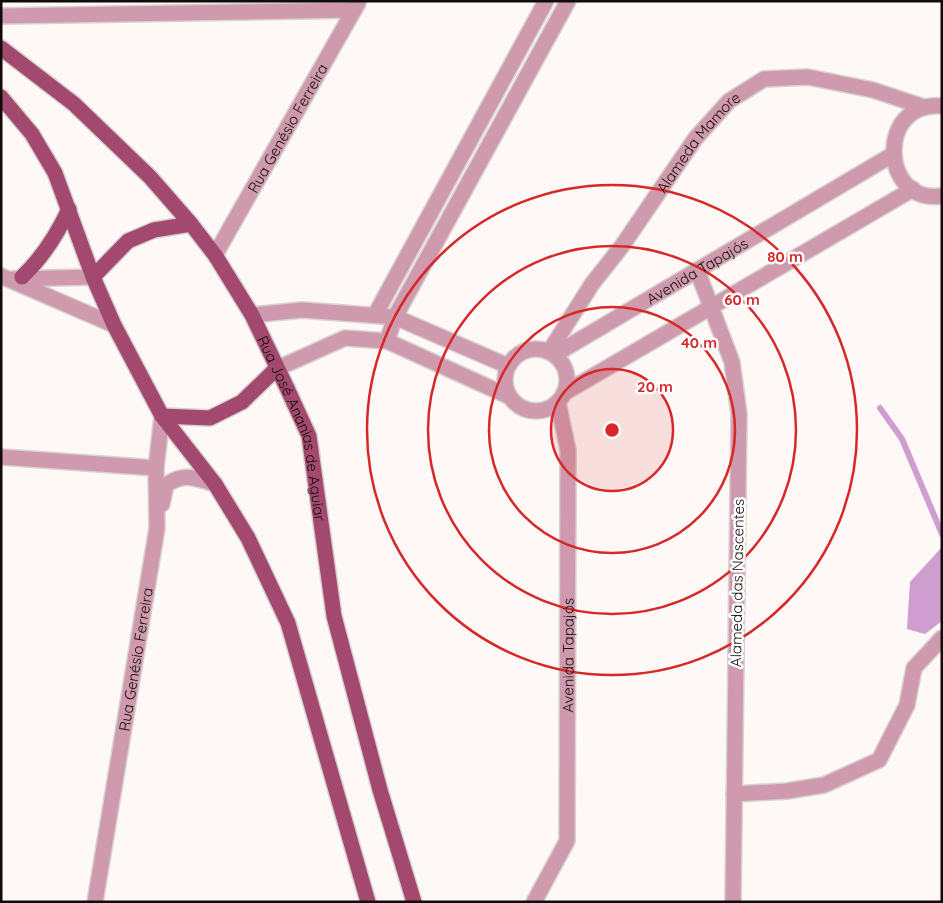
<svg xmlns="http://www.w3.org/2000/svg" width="943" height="903" font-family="Quicksand,sans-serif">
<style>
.water{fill:#cf9dd0}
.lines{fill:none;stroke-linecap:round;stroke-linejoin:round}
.stream{stroke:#cf9dd0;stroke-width:6}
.minor-casing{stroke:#d8d2d1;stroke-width:18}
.major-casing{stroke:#d8d2d1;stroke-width:18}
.minor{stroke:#cf9aad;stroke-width:15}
.major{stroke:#a3486e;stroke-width:15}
.ring{fill:none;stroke:#d62828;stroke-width:2.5}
.labels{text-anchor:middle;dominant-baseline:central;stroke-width:5;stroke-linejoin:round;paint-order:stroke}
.street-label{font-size:15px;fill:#110c0b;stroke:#fff}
.centre{fill:#d62828;stroke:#fff;stroke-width:2.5}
.ring-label{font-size:15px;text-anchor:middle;font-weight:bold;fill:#d62828;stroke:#fff;stroke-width:5;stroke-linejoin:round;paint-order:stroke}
</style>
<rect width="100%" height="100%" fill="#fef8f7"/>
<!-- water -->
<path class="water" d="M942,547V621L925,634L907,629L910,582Z"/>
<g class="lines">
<!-- stream -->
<path class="stream" d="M880,408L902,439L942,534"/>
<!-- minor casing -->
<g class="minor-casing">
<g id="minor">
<path d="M1,16L354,10"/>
<path d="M942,106C876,100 880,205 942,196"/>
<path id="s1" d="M215,255L358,3"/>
<path d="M697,270L732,362L739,414L733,902"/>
<path d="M1,276L114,325"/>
<path d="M12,279L93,277"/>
<path d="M252,315L302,310L395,317L508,366"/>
<path d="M375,315L546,1"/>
<path d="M387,341L395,317L568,1"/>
<circle cx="536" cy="380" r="31"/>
<path id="s2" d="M549,352L592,284L622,246L695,139L729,101L764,79L808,77L873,90L924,107"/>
<path id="s3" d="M554,355L892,155"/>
<path d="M276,369L345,338L387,341L508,396"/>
<path d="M564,393L913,189"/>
<path d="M1,457L156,468"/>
<path d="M162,504L166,485C185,472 194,478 215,484"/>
<path d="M734,794L787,791L824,785L879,760L907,705L914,668L942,638"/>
<path id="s4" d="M95,902L157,528L156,468L162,416"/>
<path id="s5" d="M534,902L567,841L568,450L558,402"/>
</g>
</g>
<!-- major casing -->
<g class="major-casing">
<g id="major">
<path id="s6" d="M1,48L74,104L150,177L191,224L215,255L252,315L287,388L309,436L334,616L380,790L414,902"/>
<path d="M1,97L32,134L55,173L93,277L114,325L162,416L215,484L248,538L288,623L368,902"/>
<path d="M22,277C43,257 57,235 69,209"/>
<path d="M93,277L128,241L154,230L191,224"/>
<path d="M162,416L210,418L242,402L276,369"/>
</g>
</g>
<!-- minor -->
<use href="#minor" class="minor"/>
<!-- major -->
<use href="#major" class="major"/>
</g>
<!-- distance rings -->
<circle cx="612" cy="430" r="61" fill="#d62828" fill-opacity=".12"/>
<g class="ring">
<circle cx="612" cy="430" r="61"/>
<circle cx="612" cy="430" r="123"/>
<circle cx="612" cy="430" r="184"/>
<circle cx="612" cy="430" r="245"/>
</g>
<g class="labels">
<!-- street labels -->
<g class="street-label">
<text stroke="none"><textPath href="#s1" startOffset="146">Rua Genésio Ferreira</textPath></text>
<text stroke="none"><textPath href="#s2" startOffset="258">Alameda Mamore</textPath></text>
<text stroke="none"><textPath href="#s3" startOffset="166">Avenida Tapajós</textPath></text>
<text stroke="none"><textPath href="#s6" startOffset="491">Rua José Ananias de Aguiar</textPath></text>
<text transform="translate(737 583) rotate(-89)">Alameda das Nascentes</text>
<text stroke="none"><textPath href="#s5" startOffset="255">Avenida Tapajós</textPath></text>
<text stroke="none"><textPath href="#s4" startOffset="246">Rua Genésio Ferreira</textPath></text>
</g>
</g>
<circle cx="612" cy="430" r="8" class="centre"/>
<g class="ring-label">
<text x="785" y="262">80 m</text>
<text x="742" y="305">60 m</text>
<text x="699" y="348">40 m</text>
<text x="655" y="392">20 m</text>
</g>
<!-- border -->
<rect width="943" height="903" fill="none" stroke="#110c0b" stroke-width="5"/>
</svg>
